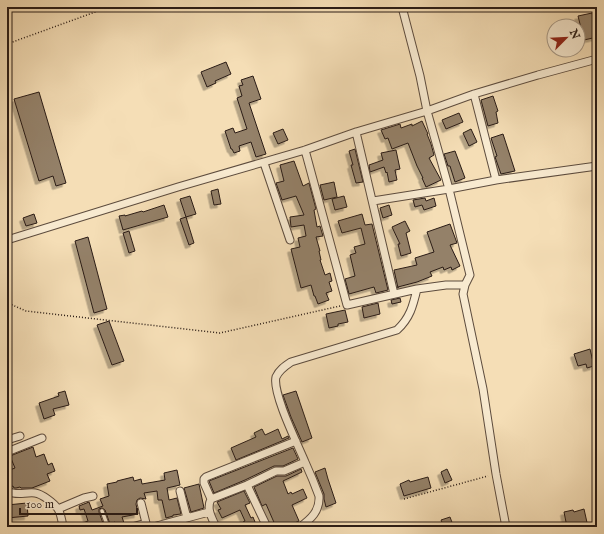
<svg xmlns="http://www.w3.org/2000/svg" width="604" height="534" font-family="'IM FELL English',serif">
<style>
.building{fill:#948169;stroke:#2a1c16;filter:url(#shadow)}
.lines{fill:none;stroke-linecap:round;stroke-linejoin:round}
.service-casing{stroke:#5d4c3e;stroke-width:5.5}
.minor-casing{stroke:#5d4c3e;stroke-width:9}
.path{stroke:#2a1c16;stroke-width:1.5;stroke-dasharray:1 2;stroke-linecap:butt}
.service{stroke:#f8ead0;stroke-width:3.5}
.minor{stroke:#f8ead0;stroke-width:7}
</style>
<defs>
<filter id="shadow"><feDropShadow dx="-3.5" dy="3.5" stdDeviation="0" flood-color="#0004"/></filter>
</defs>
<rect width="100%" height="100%" fill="#f5deb6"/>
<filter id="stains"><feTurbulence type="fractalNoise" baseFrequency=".005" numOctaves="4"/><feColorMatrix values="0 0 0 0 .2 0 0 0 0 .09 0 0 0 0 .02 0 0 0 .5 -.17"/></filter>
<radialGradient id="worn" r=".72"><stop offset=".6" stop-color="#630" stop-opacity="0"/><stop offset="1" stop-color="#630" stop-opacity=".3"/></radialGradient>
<!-- building -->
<path class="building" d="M592,13L597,33V37L584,40L578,16Z
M226,62L231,74L215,81L216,83L207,87L201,72Z
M253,76L261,99L249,103L266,154L256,157L251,142L239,146L240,151L234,153L232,149H231L225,131L233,128L235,133L247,129L237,98L242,96L239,86L243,85L241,80Z
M39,92L66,183L56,186L53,176L39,181L14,99Z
M493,96L498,111L496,112L498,123L488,126L481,100Z
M459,113L463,122L446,129L442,120Z
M422,121L428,134H427L431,144L434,155L429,158L441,180L426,187L422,178H423L417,166L408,143L392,149L388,138L385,139L381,130L400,124L401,128L412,124V126Z
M283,129L288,140L278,144L273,133Z
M471,129L477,142L469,146L463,133Z
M503,134L515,171L501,174L495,157L497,156L491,138Z
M355,149L363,182L356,183L351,165H353L349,151Z
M396,150L400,169L395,170L397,180L389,182L387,172L386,173L384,167L370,172L369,165L383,160L381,153Z
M455,151L465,178L455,182L450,166H448L444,154Z
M294,161L303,186L309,183L316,209L314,210L317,227L320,226L323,236L316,237L320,251H319L321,260H320L325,275L330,273L332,281L329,282L332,291L326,293L329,300L318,304L315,296H314L311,285L301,288L291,249L300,247L298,238L306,236L304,225L291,227L290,217L304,215L296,196L282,200L276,183L284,181L280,165Z
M334,182L337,197L324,200L320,185Z
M218,189L221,204L214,205L211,191Z
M190,196L196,214L186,217L180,199Z
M344,196L347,207L335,210L332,199Z
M425,198L426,201L434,198L436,206L424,210L422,205L415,207L413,200Z
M164,205L168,217L123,230L119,216L125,215V216L142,211L143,212Z
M389,205L392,215L383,218L380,208Z
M34,214L37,223L26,226L23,218Z
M362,214L365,225L372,224L388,290L376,293L374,287L349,294L345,279L355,276L350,255L356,253L354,247L365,244L361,228L342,233L338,221Z
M186,217L194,243L189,245L180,219Z
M405,221L410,231L406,233L411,253L401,256L398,244H400L392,227Z
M450,224L457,243L450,245L460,266L452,270L451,267L444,270L443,267L430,272L432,276L417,282L398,287V288L394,270L417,265L415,258L434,252L427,232Z
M129,231L135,251L129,253L123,233Z
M88,237L107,309L94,313L75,241Z
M400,298L401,302L392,304L391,300Z
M378,303L380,314L364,318L362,307Z
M345,310L348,322L338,324V326L329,328L326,314Z
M109,321L124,361L112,365L97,325Z
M590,349L594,366L587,368L586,364L578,366L574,354Z
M65,391L69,405L53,409L55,415L44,419L39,403L59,396L58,393Z
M296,391L312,438L302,442L291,417L283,395Z
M262,429L265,435L278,429L282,439L288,436L289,438L236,460L231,448L256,437L254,433Z
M33,447L36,457L44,454L48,465L52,463L55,471L47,474L50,481L32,488H21L20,487L16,488H14L13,486L10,487L7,486V471L15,468L10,456Z
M293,448L298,459L283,466H274L245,480L214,493L209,481Z
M325,468L328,479L336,503L326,507L324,499V494L315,472Z
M301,469L302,472L283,481L288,494L291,492L292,494L303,489L307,498L292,505L299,521L288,526V527H276L266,504L262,506L254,487L277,476H286Z
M447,469L452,480L445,483L441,472Z
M177,470L180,485L167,488L169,500L177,498L181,514L173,515V516L166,518L162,500H158L157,491L144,493L146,499L140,498L137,500L136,504L138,514L122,517L125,526L117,527L115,522L110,524L105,510L102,508L99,509V512L104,526L73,527L88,521L84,509L80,510L79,506L89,502L92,510L103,506L100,499L109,496L107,484L117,482V481L133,477L134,481L141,479L142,484L165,480L164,473Z
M428,477L431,488L404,496L400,484L409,480L410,482Z
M199,484L204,508L191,512L184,488Z
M244,491L250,503L245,505L251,518L253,517L257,527H245L243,522L245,521L240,510L222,518L218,510L221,509L217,502Z
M27,503L28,516L7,518V505Z
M584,509L588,527H567L564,512L573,510L574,512Z
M450,517L453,525L449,527H444L441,520Z"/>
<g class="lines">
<!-- service casing -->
<g class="service-casing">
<path id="service" d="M102,511L108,527"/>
</g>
<!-- minor casing -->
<g class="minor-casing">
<path id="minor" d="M402,7L420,76L427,111L449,189L496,180L597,166
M474,94L496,180
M356,132L394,294
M305,150L347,305L417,289L446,285H465
M264,163L290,240
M373,201L449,189L468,267L470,275L465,285L463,294L483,389L496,474L506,527
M7,240L178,187L305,150L356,132L427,111L474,94L538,75L597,59
M7,440L20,436
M7,452L42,438
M247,485L267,527
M7,491C16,496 25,492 35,493C42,494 54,503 58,509C61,514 62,521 63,527
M180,491L187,518
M211,499L204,483V479L206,477L296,441
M141,503L147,527
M58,509L84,498L93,496
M132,527L146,523
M153,527L209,512
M216,527C212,518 206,509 211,499L247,485L276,471H284L305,462
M300,527C311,519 320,511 319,496C315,485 310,473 305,462C298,445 272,393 276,377C279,370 285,366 291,362L397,330C410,318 413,306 417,289"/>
</g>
<!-- path -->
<path class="path" d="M7,44L109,7
M7,301L10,304L26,311L220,333L340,306
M404,499L488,476"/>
<!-- service -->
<use href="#service" class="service"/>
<!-- minor -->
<use href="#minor" class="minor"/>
</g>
<!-- margin -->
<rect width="604" height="534" fill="none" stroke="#f5deb6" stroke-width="24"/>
<rect x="8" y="8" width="588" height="518" fill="none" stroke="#2a1c16" stroke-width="2"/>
<rect x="12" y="12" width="580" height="510" fill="none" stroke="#2a1c16"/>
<!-- north arrow -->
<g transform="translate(566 38) rotate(66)"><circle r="19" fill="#f8ead0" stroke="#a69886"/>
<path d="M0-3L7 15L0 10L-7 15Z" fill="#8f2418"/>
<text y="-6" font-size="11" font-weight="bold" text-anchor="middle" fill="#2a1c16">N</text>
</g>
<!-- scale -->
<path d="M20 508v6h117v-6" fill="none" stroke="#2a1c16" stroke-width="2"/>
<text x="26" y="508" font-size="12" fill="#2a1c16" stroke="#f8ead0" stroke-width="3" paint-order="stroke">100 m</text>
<rect width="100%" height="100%" filter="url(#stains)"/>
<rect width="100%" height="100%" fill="url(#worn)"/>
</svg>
